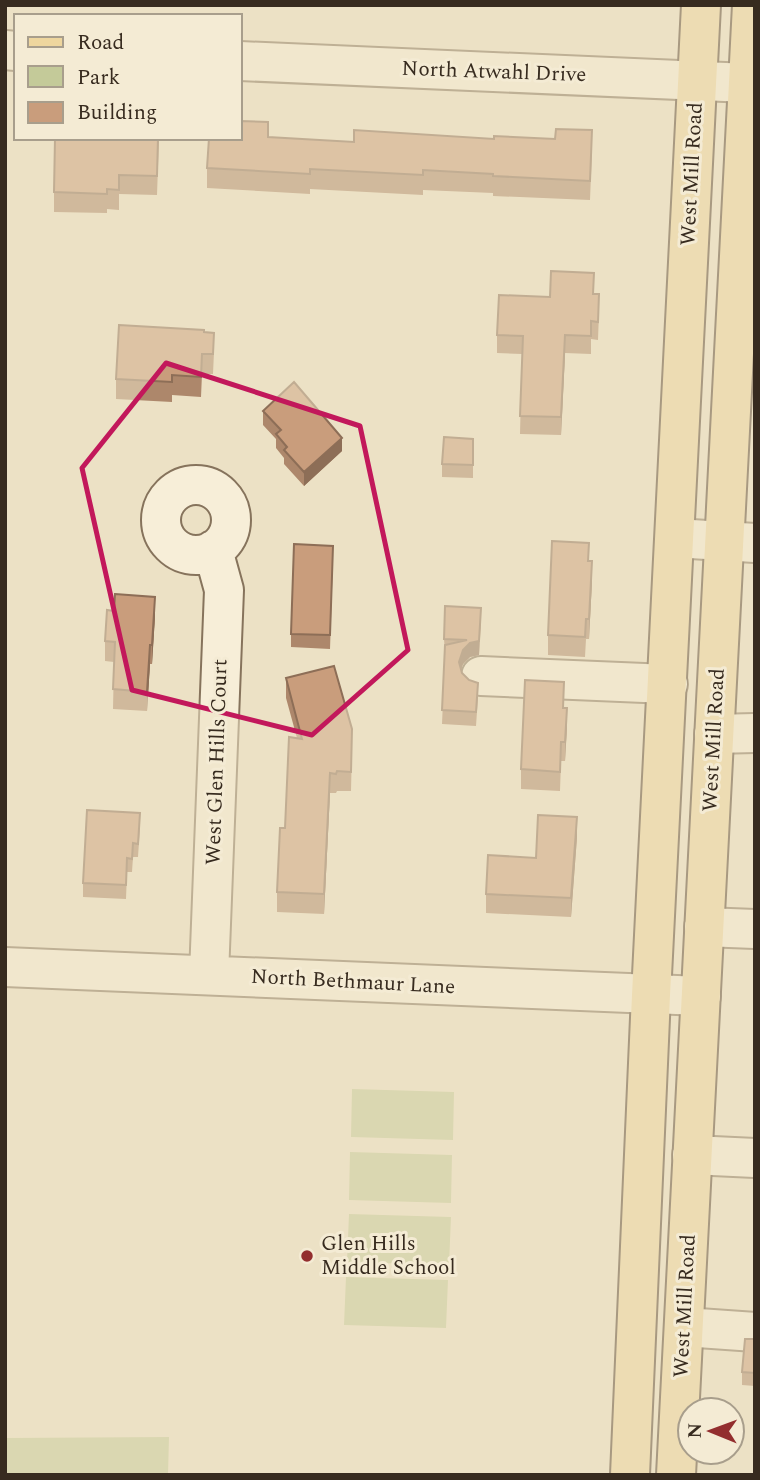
<svg xmlns="http://www.w3.org/2000/svg" width="760" height="1480" font-family="Spectral,serif">
<style>
.green{fill:#c4ca99}
.lines{fill:none;stroke-linecap:round;stroke-linejoin:round}
.minor-casing{stroke:#86735c;stroke-width:42}
.major-casing{stroke:#544130;stroke-width:42}
.minor{stroke:#f7eed8;stroke-width:38}
.major{stroke:#eed69e;stroke-width:38}
.wall{fill:#ad876b}
.shaded-wall{fill:#8d6e57}
.building{fill:#c99d7c;stroke:#8d6e57;stroke-width:2}
.marked{fill:none;stroke:#c2185b;stroke-width:5;stroke-linejoin:round}
.poi-dot{fill:#932e2e;stroke:#f4ebd4;stroke-width:2.5}
.labels{text-anchor:middle;dominant-baseline:central;stroke-width:6;stroke-linejoin:round;paint-order:stroke}
.street-label{font-size:21px;fill:#372b1f;stroke:#f4ebd4}
.poi-label{font-size:21px;fill:#372b1f;stroke:#f4ebd4;text-anchor:start}
</style>
<rect width="100%" height="100%" fill="#ece1c5"/>
<!-- green -->
<path class="green" d="M352,1089L454,1092L453,1140L351,1137Z
M350,1152L452,1155L451,1203L349,1200Z
M349,1214L451,1217L449,1265L347,1262Z
M346,1277L448,1280L446,1328L344,1325Z
M169,1437L168,1475H5V1438Z"/>
<g class="lines">
<!-- minor casing -->
<g class="minor-casing">
<path id="minor" d="M5,50L16,51
M240,61L748,83
M161 520a35 35 0 1 1 70 0a35 35 0 1 1-70 0Z
M675,538L755,543
M481,676L668,684
M714,734L755,733
M704,927L755,929
M5,967L701,996
M209,975L224,590L213,550
M692,1155L755,1158
M684,1327L755,1332"/>
</g>
<!-- major casing -->
<g class="major-casing">
<path id="major" d="M630,1475L651,995L701,5
M676,1475L752,5"/>
</g>
<!-- minor -->
<use href="#minor" class="minor"/>
<!-- major -->
<use href="#major" class="major"/>
</g>
<!-- wall -->
<path class="wall" d="M268,137L354,142L592,150L590,200L493,196V193L423,190V195L310,189V194L207,188V168Z
M159,138L157,195L119,194V210L107,209V213L54,212V192Z
M593,294L599,312L598,340L591,339V354L565,353L561,435L520,434L522,354L497,353V335L550,297Z
M204,332L214,352L213,374H202L201,397L172,395V402L116,399V379Z
M263,411L342,451L304,486L284,464V458L276,448V439L263,425Z
M473,439V478L442,477V464Z
M333,559L330,649L291,647V634Z
M589,561L592,581L589,639H586L585,657L548,655V635Z
M155,616L152,664H150L147,711L113,709L114,662L105,661V641Z
M481,621L479,655L470,657L463,664L461,670L462,673L478,697L476,726L442,724L445,653L444,639Z
M286,678L352,749L351,791H337L336,793H330L324,914L277,912V892L297,738L286,698Z
M567,727L565,761H561L560,791L521,789V769Z
M140,827L138,857H133L132,872H127L126,899L83,897V883Z
M577,837L571,917L486,913V894L536,858Z
M755,1339V1386L742,1385V1372Z"/>
<!-- shaded-wall -->
<path class="shaded-wall" d="M565,335V353L561,435V417Z
M342,438V451L304,486V472Z
M592,561V581L589,639V619Z
M155,597V616L152,664V645Z
M481,608L479,655L470,657L463,664L459,676V662L463,650Z
M150,645V664L147,711V692Z
M567,708V727L565,761V742Z
M330,773V793L324,914V894Z
M577,817V837L571,917V898Z"/>
<!-- building -->
<path class="building" d="M240,121L268,122V137L354,142V130L494,139V136L555,139L556,129L592,130L590,181L493,176V174L423,170V175L310,169V174L207,168L209,138H240Z
M55,138H158L157,176L119,175V190L107,189V194L54,192Z
M551,271L594,273L593,294H599L598,322L591,321V336L565,335L561,417L520,416L523,336L497,335L499,295L550,297Z
M119,325L204,330V332L214,333L213,354H202L201,377L172,375V382L116,379Z
M294,382L342,438L304,472L284,450L287,447L276,434L281,430L263,411Z
M444,437L473,439V465L442,464Z
M552,541L589,543L588,561H592L589,619H586L585,637L548,635Z
M294,544L333,546L330,635L291,634Z
M115,594L155,597L152,645H150L147,692L113,689L115,642L105,641L107,610L114,611Z
M445,606L481,608L479,641L470,643L463,650L459,662L462,673L469,680L478,683L476,712L442,710L445,645L467,640L444,639Z
M334,666L352,729L351,772L337,771L336,774L330,773L324,894L277,892L280,828H285L289,737L302,739L286,678Z
M525,680L564,682L563,708H567L565,742H561L560,772L521,769Z
M87,810L140,813L138,844L133,843L132,859L127,858L126,885L83,883Z
M538,815L577,817L571,898L486,894L488,855L536,858Z
M745,1339H755V1373L742,1372Z"/>
<!-- marked area -->
<path d="M0 0H760V1480H0ZM166,363L360,426L408,650L312,735L132,690L82,468Z" fill="#ece1c5" fill-opacity=".55" fill-rule="evenodd"/>
<path class="marked" d="M166,363L360,426L408,650L312,735L132,690L82,468Z"/>
<!-- markers -->
<circle class="poi-dot" cx="307" cy="1256" r="7"/>
<g class="labels">
<!-- street labels -->
<g class="street-label">
<text transform="translate(494 72) rotate(2)">North Atwahl Drive</text>
<text transform="translate(692 174) rotate(-87)">West Mill Road</text>
<text transform="translate(714 740) rotate(-87)">West Mill Road</text>
<text transform="translate(217 762) rotate(-88)">West Glen Hills Court</text>
<text transform="translate(353 982) rotate(3)">North Bethmaur Lane</text>
<text transform="translate(685 1306) rotate(-87)">West Mill Road</text>
</g>
<!-- poi labels -->
<g class="poi-label">
<text x="321" y="1244">Glen Hills<tspan x="321" dy="24">Middle School</tspan></text>
</g>
</g>
<!-- border -->
<rect width="760" height="1480" fill="none" stroke="#372b1f" stroke-width="14"/>
<!-- legend -->
<rect x="14" y="14" width="228" height="126" fill="#f4ebd4" stroke="#a89e8c" stroke-width="2"/>
<rect x="28" y="37" width="35" height="10" fill="#eed69e" stroke="#a89e8c" stroke-width="2"/>
<text x="77" y="49" font-size="21" fill="#372b1f">Road</text>
<rect x="28" y="66" width="35" height="21" fill="#c4ca99" stroke="#a89e8c" stroke-width="2"/>
<text x="77" y="84" font-size="21" fill="#372b1f">Park</text>
<rect x="28" y="102" width="35" height="21" fill="#c99d7c" stroke="#a89e8c" stroke-width="2"/>
<text x="77" y="119" font-size="21" fill="#372b1f">Building</text>
<!-- north arrow -->
<g transform="translate(711 1431) rotate(271)"><circle r="33" fill="#f4ebd4" stroke="#a89e8c" stroke-width="2"/>
<path d="M0-5L12 26L0 18L-12 26Z" fill="#932e2e"/>
<text y="-10" font-size="19" font-weight="bold" text-anchor="middle" fill="#372b1f">N</text>
</g>
</svg>
